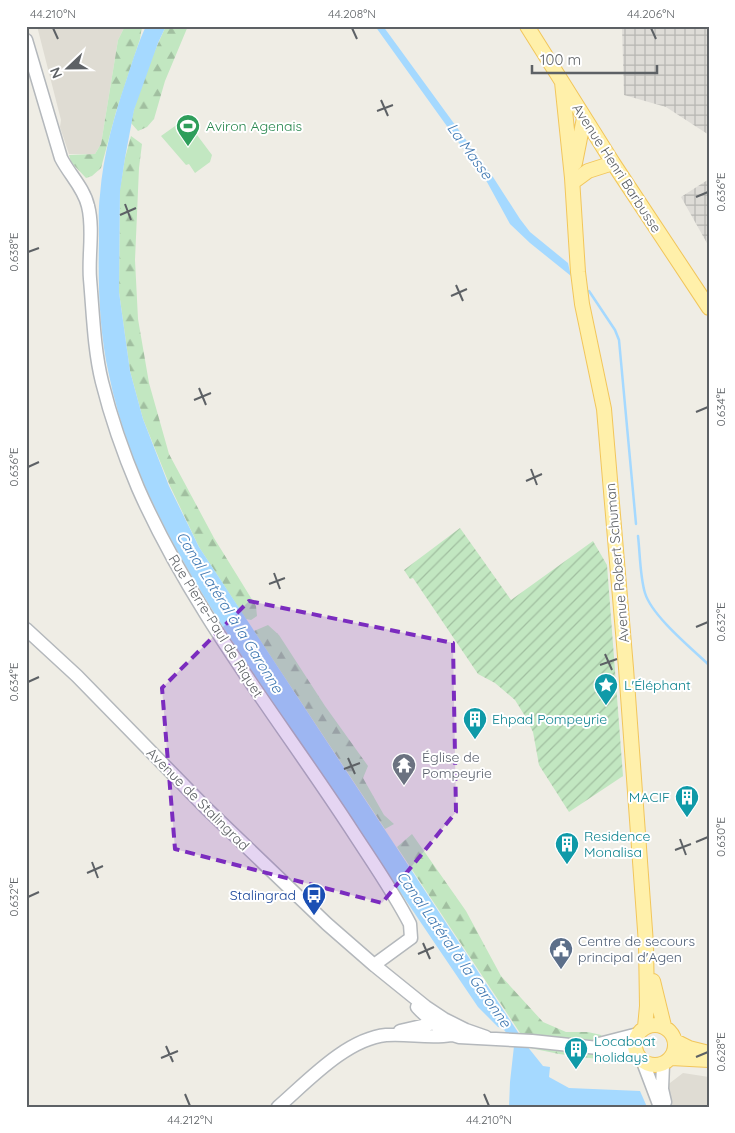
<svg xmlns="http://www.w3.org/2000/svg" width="735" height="1133" font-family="Quicksand,sans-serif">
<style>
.industrial{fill:url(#industrial-grid)}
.education{fill:#dfdcd3}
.forest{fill:url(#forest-firs)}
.garden{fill:url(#garden-furrows)}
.pitch{fill:#c2e7c1}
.water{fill:#a5d9ff}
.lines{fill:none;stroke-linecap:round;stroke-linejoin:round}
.stream{stroke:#a5d9ff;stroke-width:2.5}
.secondary-casing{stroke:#b4b8bc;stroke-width:15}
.primary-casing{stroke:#f2c65b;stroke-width:16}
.secondary{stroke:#fff;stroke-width:12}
.primary{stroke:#fff0aa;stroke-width:14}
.marked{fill:#7b2cbf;fill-opacity:0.2;stroke:#7b2cbf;stroke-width:4;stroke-dasharray:10 6;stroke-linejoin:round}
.ticks{fill:none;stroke:#5d6165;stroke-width:2}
.labels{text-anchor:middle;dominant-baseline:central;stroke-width:4;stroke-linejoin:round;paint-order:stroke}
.leisure-label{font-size:14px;fill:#27864d;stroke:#fff;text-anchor:start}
.street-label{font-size:14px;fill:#5d6165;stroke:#fff}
.culture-label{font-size:14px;fill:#0d838f;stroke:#fff;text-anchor:start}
.worship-label{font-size:14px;fill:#5b616d;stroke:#fff;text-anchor:start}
.transit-label{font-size:14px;fill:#164399;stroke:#fff;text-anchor:end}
.service-label{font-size:14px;fill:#4e5e75;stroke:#fff;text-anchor:start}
.water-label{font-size:15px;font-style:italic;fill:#4179b2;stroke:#fff}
.neatline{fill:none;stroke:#5d6165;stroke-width:2}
.ticks-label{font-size:12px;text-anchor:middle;fill:#5d6165}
</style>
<defs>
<pattern id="industrial-grid" width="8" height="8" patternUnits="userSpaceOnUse" patternTransform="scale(1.25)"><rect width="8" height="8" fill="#dedcd7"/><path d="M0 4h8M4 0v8" fill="none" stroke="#b7b6b2"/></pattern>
<pattern id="forest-firs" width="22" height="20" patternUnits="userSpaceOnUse" patternTransform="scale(1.25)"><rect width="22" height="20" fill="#c2e7c1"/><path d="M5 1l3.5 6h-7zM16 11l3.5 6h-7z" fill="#a1bfa0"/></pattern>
<pattern id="garden-furrows" width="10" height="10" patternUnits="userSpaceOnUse" patternTransform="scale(1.25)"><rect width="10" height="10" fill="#c2e7c1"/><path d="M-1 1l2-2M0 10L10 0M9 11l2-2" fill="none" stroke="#a1bfa0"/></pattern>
</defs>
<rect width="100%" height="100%" fill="#efede5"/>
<!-- industrial -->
<path class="industrial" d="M622,26H709V135L666,107L624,95Z
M709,179V243L708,245L681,197Z"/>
<!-- education -->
<path class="education" d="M37,26H125L118,40L101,144L95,154H69L60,127L61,120Z
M683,1073L709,1077V1107H672L666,1086Z"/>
<!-- forest -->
<path class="forest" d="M125,26H142L140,39L116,112L101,168L92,176L86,178L71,162L69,155L95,154L101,144L118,40Z
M166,26H188L165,81L154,119L147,127L138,131L131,123C137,91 152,56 166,26Z
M131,136L142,144L139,168L135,260L138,319L149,383L169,454L214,538L256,606L257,616L251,620L246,619L199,547L170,486L143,419L130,371L119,292L120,189L125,158Z
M268,625L279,635L325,706L368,766L363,778L384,815L394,824L385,829L254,631Z
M412,834L466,911L501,976L543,1022L566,1032H588L601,1035L613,1061L559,1054L530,1048L397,847Z"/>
<!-- garden -->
<path class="garden" d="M460,528L511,600L593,541L607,565L623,776L569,812L539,765L533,732L525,716L515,700L495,683L478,674L413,578L410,579L404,570Z"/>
<!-- pitch -->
<path class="pitch" d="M185,119L212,155L210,162L195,173L189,164L186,165L161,136Z"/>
<!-- water -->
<path class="water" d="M146,26H166L158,43L134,110L125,158L120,191L119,292L130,371L143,419L169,486L199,547L527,1046L543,1066L550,1067L549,1077L569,1088L640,1091L647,1107H509L510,1082L514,1046L505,1031L502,1028L498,1027L478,1007C417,917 357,828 297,738C222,625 137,511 109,375C99,330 98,285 99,239C99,224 98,210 100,195C103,155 114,116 127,78C133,60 138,43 146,26Z
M375,26H383L493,177L520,219L530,232L568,263L571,276L530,243L510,224L487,182Z"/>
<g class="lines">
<!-- stream -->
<path class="stream" d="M589,291L615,330L619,340L636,524
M638,536C640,553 640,577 645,593C652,616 691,648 709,665"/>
<!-- secondary casing -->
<g class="secondary-casing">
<path id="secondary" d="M26,40L61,158C69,174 84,188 88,206C94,229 88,256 90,279C93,313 94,350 102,382C111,418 124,455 138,488C192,611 278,717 351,829C371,860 393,891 410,924L411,938L374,965
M26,629L77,676L205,807L327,924L374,965L426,1007L444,1019L466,1030L486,1037
M417,1007C429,1019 442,1033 459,1037L532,1041L636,1052
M400,1031L439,1022
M599,1044L638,1034
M643,1062L660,1107
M663,1064L662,1089L665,1102
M278,1107C307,1082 346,1039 386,1035C408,1033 429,1039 451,1035"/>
</g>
<!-- primary casing -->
<g class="primary-casing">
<path id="primary" d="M527,26L613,163L709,308
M562,82L572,178L578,272L582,304L604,409L626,668L646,944L647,1006L645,1027
M575,163L584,118
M573,182L588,171L613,163
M653,981L664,1026
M635 1045a20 20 0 1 1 40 0a20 20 0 1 1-40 0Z
M675,1041L689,1048L709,1053
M671,1058L709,1060"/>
</g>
<!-- secondary -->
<use href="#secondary" class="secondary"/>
<!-- primary -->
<use href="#primary" class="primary"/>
</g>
<!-- marked area -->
<path class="marked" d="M249,601L453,643L456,812L382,903L175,849L162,688Z"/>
<!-- ticks -->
<path class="ticks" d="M53,28L58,39M352,28L357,39M651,28L656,39M381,100L388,116M377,111L393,105M696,197L708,192M125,204L131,220M120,215L136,208M28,252L39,248M456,285L463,301M451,296L467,289M199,388L206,405M194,400L211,393M696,412L708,407M28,467L39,462M531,469L537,485M526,481L542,474M274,573L280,589M269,584L285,578M696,627L708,622M605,654L612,670M600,665L617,659M28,682L39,677M348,758L355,774M344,769L360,763M680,839L686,855M696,842L708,837M675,850L691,844M92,862L98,878M87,873L103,866M28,897L39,892M423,943L430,959M418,954L434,947M166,1046L173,1062M696,1057L708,1052M161,1058L178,1051M185,1094L190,1106M484,1094L489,1106"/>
<!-- icons -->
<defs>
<g id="stadium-pin" transform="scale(1.25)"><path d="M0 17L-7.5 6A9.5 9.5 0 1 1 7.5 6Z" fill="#2e9e5b" stroke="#fff"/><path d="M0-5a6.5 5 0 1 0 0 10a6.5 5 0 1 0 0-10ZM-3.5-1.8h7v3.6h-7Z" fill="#fff"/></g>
<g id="sight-pin" transform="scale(1.25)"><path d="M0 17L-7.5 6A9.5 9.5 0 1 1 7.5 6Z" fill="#0f9aa8" stroke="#fff"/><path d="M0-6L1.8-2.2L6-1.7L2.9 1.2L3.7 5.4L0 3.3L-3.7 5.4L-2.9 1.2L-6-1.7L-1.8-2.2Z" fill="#fff"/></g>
<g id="building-pin" transform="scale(1.25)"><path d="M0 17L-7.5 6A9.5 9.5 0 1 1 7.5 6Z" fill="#0f9aa8" stroke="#fff"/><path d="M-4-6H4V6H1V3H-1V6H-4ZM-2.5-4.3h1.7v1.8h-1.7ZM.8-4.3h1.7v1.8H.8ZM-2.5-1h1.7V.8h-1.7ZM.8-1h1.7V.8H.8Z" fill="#fff"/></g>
<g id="temple-pin" transform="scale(1.25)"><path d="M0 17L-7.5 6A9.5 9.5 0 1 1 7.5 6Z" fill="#6b7280" stroke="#fff"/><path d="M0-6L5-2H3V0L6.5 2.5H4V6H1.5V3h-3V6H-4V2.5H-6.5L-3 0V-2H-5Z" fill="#fff"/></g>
<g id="bus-pin" transform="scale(1.25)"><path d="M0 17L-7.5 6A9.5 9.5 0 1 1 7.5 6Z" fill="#1a4fb4" stroke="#fff"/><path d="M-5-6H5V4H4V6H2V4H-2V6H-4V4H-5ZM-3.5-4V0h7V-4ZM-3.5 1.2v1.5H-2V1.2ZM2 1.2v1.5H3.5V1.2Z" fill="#fff"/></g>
<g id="civic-pin" transform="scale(1.25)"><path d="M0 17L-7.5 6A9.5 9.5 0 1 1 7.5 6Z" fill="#5c6f8a" stroke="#fff"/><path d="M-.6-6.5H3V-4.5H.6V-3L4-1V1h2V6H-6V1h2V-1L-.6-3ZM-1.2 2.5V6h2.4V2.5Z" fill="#fff"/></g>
</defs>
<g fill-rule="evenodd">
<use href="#stadium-pin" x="188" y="126"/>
<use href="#sight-pin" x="606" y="685"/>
<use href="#building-pin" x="475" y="719"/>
<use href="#temple-pin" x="404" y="765"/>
<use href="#building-pin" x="687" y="797"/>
<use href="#building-pin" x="567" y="844"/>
<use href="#bus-pin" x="314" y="895"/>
<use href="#civic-pin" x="561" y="949"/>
<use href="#building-pin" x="576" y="1049"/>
</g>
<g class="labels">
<!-- leisure labels -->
<g class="leisure-label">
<text x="206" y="126">Aviron Agenais</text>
</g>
<!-- street labels -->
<g class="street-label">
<text transform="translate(617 168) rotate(57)">Avenue Henri Barbusse</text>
<text transform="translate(617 563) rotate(-95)">Avenue Robert Schuman</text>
<text transform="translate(216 626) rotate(58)">Rue Pierre-Paul de Riquet</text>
<text transform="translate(198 799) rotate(45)">Avenue de Stalingrad</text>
</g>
<!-- culture labels -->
<g class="culture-label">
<text x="624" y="685">L'Éléphant</text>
<text x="492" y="719">Ehpad Pompeyrie</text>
<text x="670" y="797" text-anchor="end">MACIF</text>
<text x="584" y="836">Residence<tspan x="584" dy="16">Monalisa</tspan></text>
<text x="594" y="1041">Locaboat<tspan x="594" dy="16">holidays</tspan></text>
</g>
<!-- worship labels -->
<g class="worship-label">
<text x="422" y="757">Église de<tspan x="422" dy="16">Pompeyrie</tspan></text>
</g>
<!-- transit labels -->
<g class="transit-label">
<text x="296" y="895">Stalingrad</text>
</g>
<!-- service labels -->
<g class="service-label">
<text x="578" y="941">Centre de secours<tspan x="578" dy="16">principal d'Agen</tspan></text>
</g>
<!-- water labels -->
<g class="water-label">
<text transform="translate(470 151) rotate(54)">La Masse</text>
<text transform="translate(230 612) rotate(58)">Canal Latéral à la Garonne</text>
<text transform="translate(454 949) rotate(55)">Canal Latéral à la Garonne</text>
</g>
</g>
<!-- border -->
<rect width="735" height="1133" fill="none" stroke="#ffffff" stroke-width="55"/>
<!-- north arrow -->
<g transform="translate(68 68) rotate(248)" stroke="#ffffff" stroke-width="4" paint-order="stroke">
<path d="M0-4L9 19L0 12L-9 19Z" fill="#5d6165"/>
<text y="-8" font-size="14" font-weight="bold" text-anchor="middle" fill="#5d6165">N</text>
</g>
<!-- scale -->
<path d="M532 65v8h125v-8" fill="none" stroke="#5d6165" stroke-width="2.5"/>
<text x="540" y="65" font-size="15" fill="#5d6165" stroke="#ffffff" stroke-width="4" paint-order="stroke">100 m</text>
<rect x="28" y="28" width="680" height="1078" class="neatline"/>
<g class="ticks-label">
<text x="53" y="18">44.210°N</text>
<text x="352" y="18">44.208°N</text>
<text x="651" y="18">44.206°N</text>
<text transform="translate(721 192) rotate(-90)" y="4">0.636°E</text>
<text transform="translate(14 252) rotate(-90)" y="4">0.638°E</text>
<text transform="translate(721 407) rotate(-90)" y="4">0.634°E</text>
<text transform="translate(14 467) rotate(-90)" y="4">0.636°E</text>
<text transform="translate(721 622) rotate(-90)" y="4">0.632°E</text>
<text transform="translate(14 682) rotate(-90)" y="4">0.634°E</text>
<text transform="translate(721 837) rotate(-90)" y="4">0.630°E</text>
<text transform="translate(14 897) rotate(-90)" y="4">0.632°E</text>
<text transform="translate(721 1052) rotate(-90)" y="4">0.628°E</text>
<text x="190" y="1124">44.212°N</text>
<text x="489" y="1124">44.210°N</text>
</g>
</svg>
